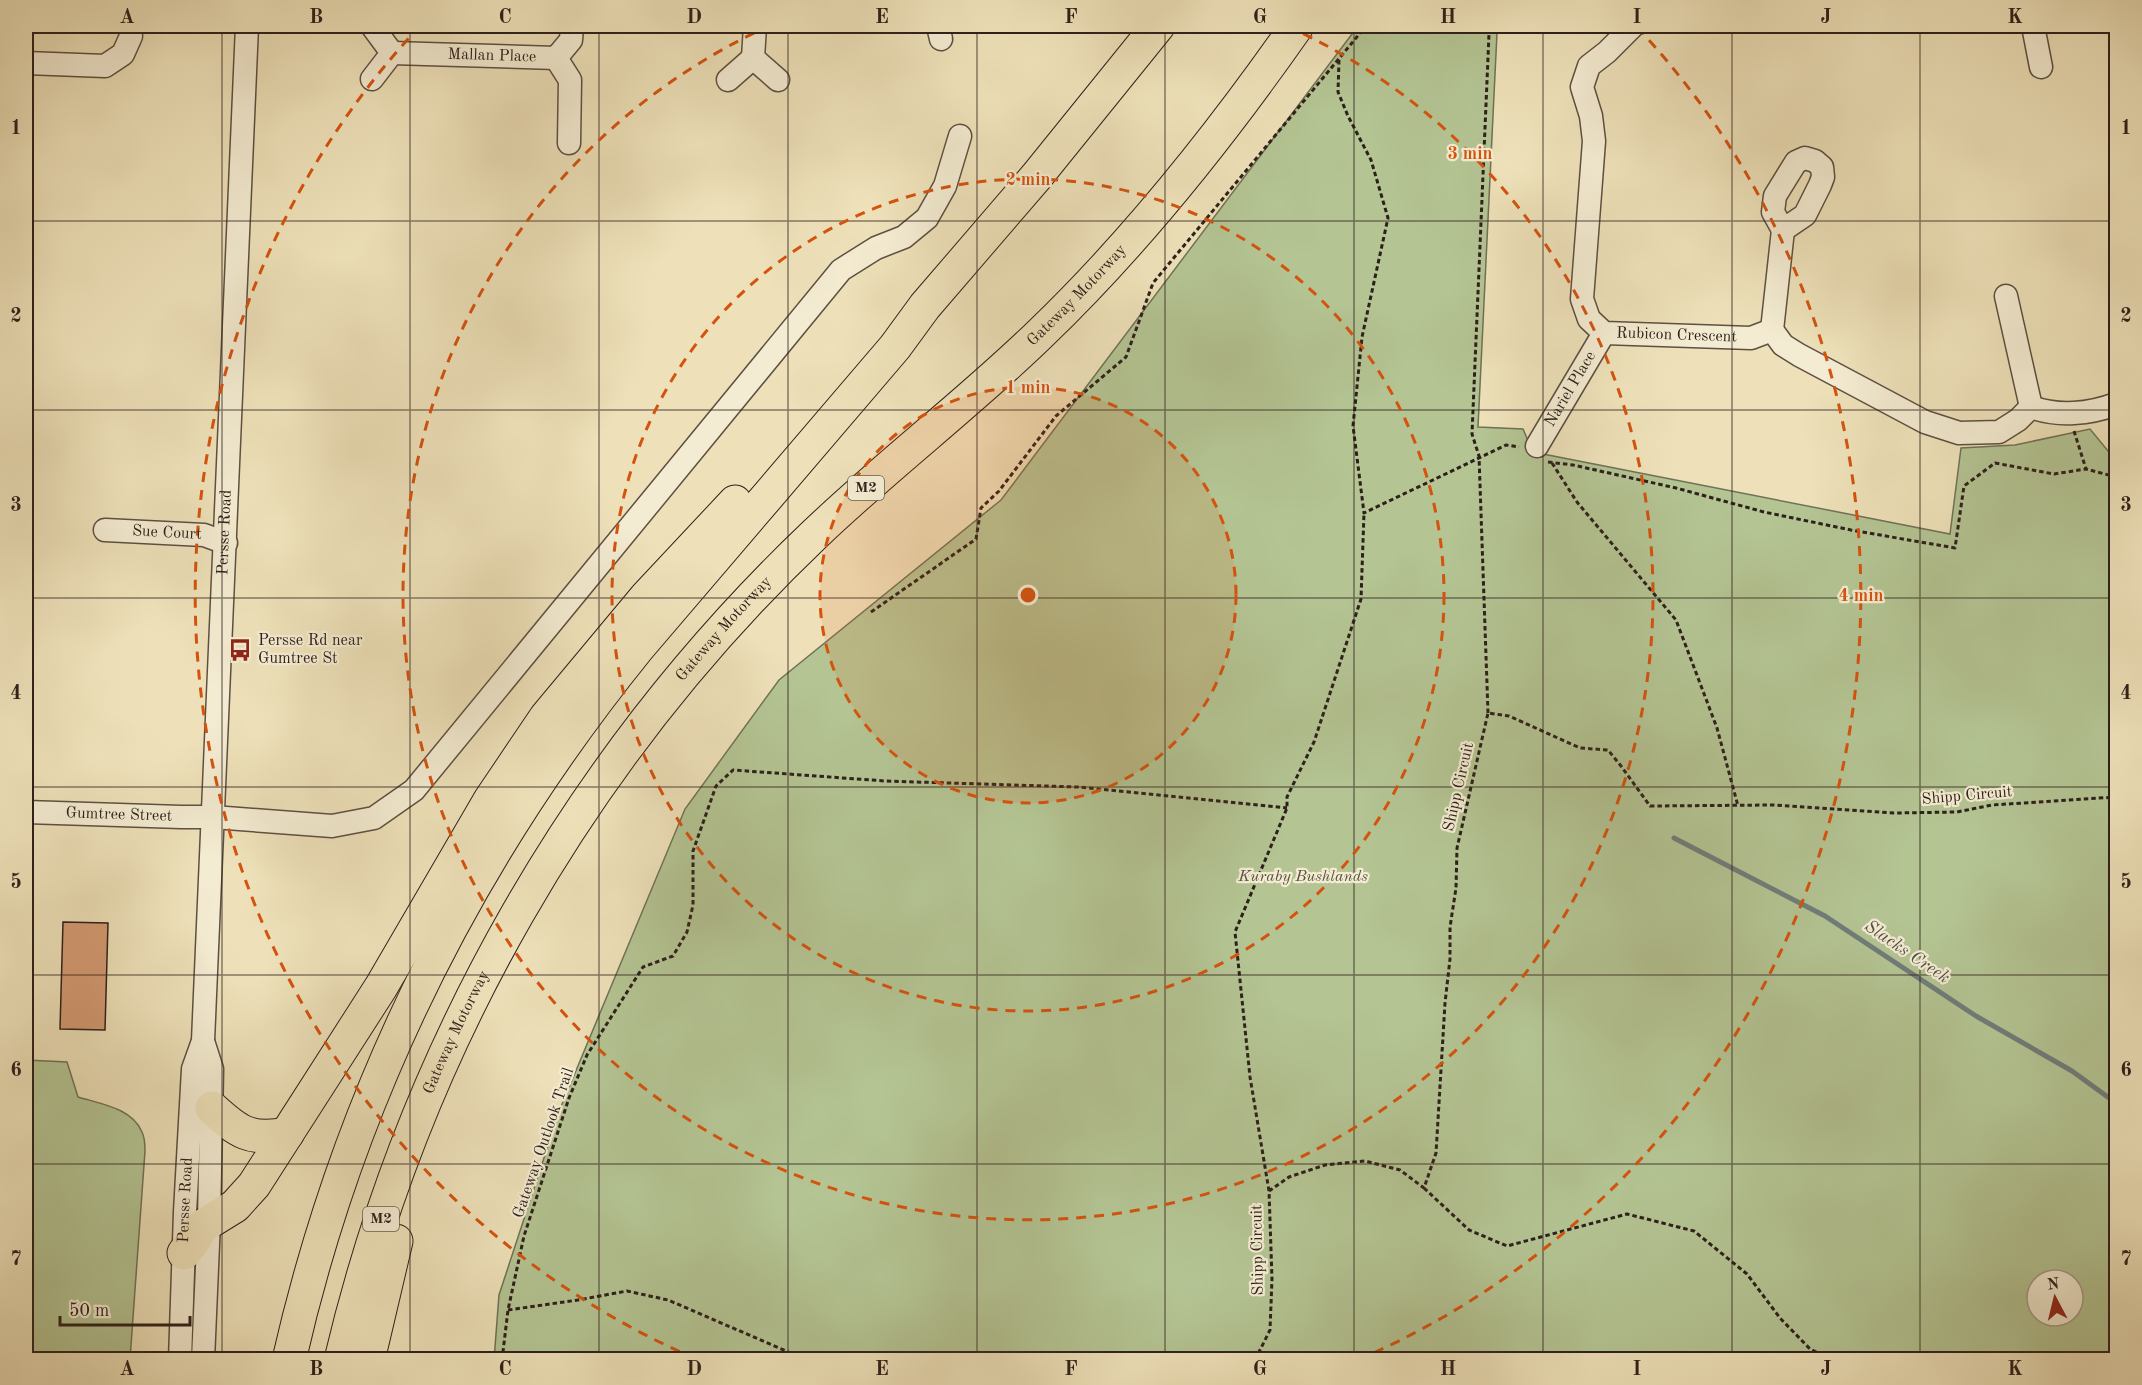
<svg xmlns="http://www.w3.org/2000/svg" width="2142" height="1385" font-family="'Old Standard TT',serif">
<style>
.green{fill:#b4c493;stroke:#707257;stroke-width:1.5;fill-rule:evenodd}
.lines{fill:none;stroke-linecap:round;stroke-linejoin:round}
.stream{stroke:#707d7a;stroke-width:5}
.building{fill:#d49a72;stroke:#2d201b;stroke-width:1.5}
.minor-casing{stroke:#5d5042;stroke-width:25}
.highway-casing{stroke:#2d201b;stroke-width:35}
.path{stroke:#2d201b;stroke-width:3;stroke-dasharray:4.5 3;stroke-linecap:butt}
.minor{stroke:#f4ecd2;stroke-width:22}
.highway{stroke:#eee1b9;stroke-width:33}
.grid{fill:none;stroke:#2d201b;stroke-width:1.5;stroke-opacity:0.55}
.ring{fill:none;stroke:#d5530e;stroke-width:3;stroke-dasharray:10 8}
.labels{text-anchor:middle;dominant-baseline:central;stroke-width:4.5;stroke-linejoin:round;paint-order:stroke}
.shield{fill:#f4ecd2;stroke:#695d52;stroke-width:1.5}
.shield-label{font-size:15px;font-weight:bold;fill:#2d201b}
.street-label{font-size:16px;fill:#2d201b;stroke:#f4ecd2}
.poi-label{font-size:16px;fill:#2d201b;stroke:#f4ecd2;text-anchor:start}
.park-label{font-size:16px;font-style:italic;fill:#56513f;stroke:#f4ecd2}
.water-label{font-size:18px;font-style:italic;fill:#4f4e4a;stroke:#f4ecd2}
.centre{fill:#d5530e;stroke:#f4ecd2;stroke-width:3}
.ring-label{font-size:18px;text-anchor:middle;font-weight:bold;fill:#d5530e;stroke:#f4ecd2;stroke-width:4.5;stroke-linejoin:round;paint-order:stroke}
.neatline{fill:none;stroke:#2d201b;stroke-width:2}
.grid-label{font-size:20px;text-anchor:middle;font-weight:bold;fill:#2d201b}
</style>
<rect width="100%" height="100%" fill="#eee1b9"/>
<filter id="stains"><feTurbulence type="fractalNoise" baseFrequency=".00333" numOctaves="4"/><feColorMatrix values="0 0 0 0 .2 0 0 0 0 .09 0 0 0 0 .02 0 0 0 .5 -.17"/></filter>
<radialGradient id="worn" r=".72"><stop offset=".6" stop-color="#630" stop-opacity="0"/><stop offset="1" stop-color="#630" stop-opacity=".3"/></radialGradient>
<!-- green -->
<path class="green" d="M1358,26H1503L1497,33L1478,427L1523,429L1533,452L1950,534L1961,448L2015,445L2090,429L2113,457L2116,459V1359L494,1360L499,1295L560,1109L685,809L779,680L1001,500ZM2037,1280H2073V1316H2037Z
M26,1060L67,1062L78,1097C101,1104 132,1108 142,1132C145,1138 145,1145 145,1151L130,1359H26Z"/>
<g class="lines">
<!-- stream -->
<path class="stream" d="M1674,838L1825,916L1976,1016L2072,1071L2116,1103"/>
</g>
<!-- building -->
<path class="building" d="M63,922L108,923L105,1030L60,1029Z"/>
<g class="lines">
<!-- minor casing -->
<g class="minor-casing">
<g id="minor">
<path d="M372,26L392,53L372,79"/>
<path d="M938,26L941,39"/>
<path id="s1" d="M1633,26L1607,52L1589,66L1582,87L1591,116L1594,141L1582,299L1589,319L1604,333L1751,338L1772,330L1783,345L1799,355L1925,422L1959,433L1999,432L2018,420L2031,407C2058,417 2090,414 2116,404"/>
<path d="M2033,26L2041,67"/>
<path id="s2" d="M392,53L556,58L571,40L572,26"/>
<path d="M556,58L570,80L569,143"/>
<path d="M753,58L755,26"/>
<path d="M26,63L105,66L123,54L131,36L130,26"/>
<path d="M728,80L753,58L778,80"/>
<path d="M1805,158L1815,161L1822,167L1823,177L1820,185L1805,215L1783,230L1773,212L1775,196L1796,162Z"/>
<path d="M2006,296L2031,407"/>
<path d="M1772,330L1783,230"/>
<path id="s3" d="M1537,446L1604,333"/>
<path id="s4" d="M105,530L204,535L226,543"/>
<path id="s5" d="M26,812L181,817H213L332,826L374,818L414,790L841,270L876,248L904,237L927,218L945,186L960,136"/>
<path d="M203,1041L212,1069L209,1221L203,1360"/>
<path id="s6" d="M180,1360L185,1212L193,1069L203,1041L247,26"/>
</g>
</g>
<!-- highway casing -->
<g class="highway-casing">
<g id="highway">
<path d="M212,1108C238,1132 250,1141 287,1134"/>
<path d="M184,1253L195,1239L201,1227L235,1206L254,1185L381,987L490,800L546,717L646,597L735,502"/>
<path d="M289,1360C349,1096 467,859 637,649L895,347L925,306L1036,177L1158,26"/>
<path id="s7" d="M341,1360C415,1046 581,757 814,535C887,465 968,404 1040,334C1137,241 1220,136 1297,26"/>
<path d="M368,1360L396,1241"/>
</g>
</g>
<!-- path -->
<path class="path" d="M1339,60L1338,92L1348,116L1371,160L1388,218L1362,337L1353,426L1364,513L1506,445L1519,447
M2074,431L2086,469
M1548,462L1573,465L1676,488L1764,512L1851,530L1955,548L1964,486L1995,463L2054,474L2086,469L2116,477
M1552,463L1577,502L1676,620L1717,728L1738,806
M871,612L976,539L981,508L999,491L1056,416L1126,357L1153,283L1366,26
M1488,713L1479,456L1472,434L1489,34L1493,26
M1424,1188L1469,1230L1507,1246L1627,1214L1694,1231L1747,1274L1780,1318L1810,1349L1833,1360
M1269,1191L1250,1077L1235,932L1287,808V797L1314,742L1361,599L1364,513
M508,1310L578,1300L627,1291L668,1300L807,1360
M502,1360L508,1310L524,1236L569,1098L587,1055L643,967L673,956L687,932L693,905V851L716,786L733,770L885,781L1078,787L1287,808
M1255,1360L1270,1330L1272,1279L1269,1191L1289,1177L1325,1165L1365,1161L1400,1170L1424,1188L1436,1153L1445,1003L1450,959V927L1456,888L1457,848L1488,713L1509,716L1580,748L1608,750L1621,766L1650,806L1774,805L1894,813L1957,812L1992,805L2116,797"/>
<!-- minor -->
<use href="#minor" class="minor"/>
<!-- highway -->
<use href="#highway" class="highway"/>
</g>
<!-- grid -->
<path class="grid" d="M222,26V1360M410,26V1360M599,26V1360M788,26V1360M977,26V1360M1165,26V1360M1354,26V1360M1543,26V1360M1732,26V1360M1920,26V1360M26,221H2116M26,410H2116M26,598H2116M26,787H2116M26,975H2116M26,1164H2116"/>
<!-- distance rings -->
<circle cx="1028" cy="595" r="208" fill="#d5530e" fill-opacity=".12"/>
<g class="ring">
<circle cx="1028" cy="595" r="208"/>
<circle cx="1028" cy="595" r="416"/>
<path d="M1287 26A625 625 0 1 1 769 26"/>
<path d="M696 1359A833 833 0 0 1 419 27M1637 27A833 833 0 0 1 1360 1359"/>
</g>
<!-- icons -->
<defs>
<g id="bus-bare" transform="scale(1.8)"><path d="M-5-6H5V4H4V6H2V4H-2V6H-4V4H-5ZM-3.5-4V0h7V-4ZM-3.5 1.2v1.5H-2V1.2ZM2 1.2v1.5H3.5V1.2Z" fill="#8f2418" stroke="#f4ecd2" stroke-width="2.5" paint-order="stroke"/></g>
</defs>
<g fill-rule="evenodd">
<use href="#bus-bare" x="240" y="650"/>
</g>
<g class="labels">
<!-- shield labels -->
<g class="shield">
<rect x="848" y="476" width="36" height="24" rx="4.5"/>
<rect x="363" y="1207" width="36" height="24" rx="4.5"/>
</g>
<g class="shield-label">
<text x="866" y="488">M2</text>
<text x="381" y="1219">M2</text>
</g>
<!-- street labels -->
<g class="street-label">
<text stroke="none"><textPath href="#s2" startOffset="100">Mallan Place</textPath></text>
<text stroke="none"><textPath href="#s7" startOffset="1320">Gateway Motorway</textPath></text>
<text stroke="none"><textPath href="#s1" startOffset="410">Rubicon Crescent</textPath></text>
<text stroke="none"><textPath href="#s3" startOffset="66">Nariel Place</textPath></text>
<text stroke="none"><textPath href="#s6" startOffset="830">Persse Road</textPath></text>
<text stroke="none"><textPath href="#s4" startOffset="62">Sue Court</textPath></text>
<text stroke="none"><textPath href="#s7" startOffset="834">Gateway Motorway</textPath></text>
<text transform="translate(1459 787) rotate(-77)">Shipp Circuit</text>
<text transform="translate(1967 796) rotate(-5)">Shipp Circuit</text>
<text stroke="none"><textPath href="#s5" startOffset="93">Gumtree Street</textPath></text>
<text stroke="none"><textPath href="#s7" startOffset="348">Gateway Motorway</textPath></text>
<text transform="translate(544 1143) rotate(-71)">Gateway Outlook Trail</text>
<text stroke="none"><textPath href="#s6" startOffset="160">Persse Road</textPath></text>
<text transform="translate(1258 1250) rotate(-91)">Shipp Circuit</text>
</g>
<!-- poi labels -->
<g class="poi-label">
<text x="258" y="641">Persse Rd near<tspan x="258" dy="18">Gumtree St</tspan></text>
</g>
<!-- park labels -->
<g class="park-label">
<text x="1303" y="877">Kuraby Bushlands</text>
</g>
<!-- water labels -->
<g class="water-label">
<text transform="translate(1907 952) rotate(34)">Slacks Creek</text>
</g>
</g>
<circle cx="1028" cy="595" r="9" class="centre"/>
<g class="ring-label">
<text x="1470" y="159">3 min</text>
<text x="1028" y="185">2 min</text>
<text x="1028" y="393">1 min</text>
<text x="1861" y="601">4 min</text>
</g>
<!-- margin -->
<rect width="2142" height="1385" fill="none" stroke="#eee1b9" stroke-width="66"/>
<!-- north arrow -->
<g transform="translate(2055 1298) rotate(353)"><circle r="28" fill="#f4ecd2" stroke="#a49a89" stroke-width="1.5"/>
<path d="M0-4.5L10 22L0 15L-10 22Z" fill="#8f2418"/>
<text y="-9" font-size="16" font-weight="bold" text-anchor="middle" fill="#2d201b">N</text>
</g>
<!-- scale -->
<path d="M60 1316v9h130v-9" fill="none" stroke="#2d201b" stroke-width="3"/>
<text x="69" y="1316" font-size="18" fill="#2d201b" stroke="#f4ecd2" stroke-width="4.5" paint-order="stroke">50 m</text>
<rect x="33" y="33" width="2076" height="1319" class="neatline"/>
<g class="grid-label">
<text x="127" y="23">A</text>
<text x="316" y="23">B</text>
<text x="505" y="23">C</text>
<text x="694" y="23">D</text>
<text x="882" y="23">E</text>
<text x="1071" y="23">F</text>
<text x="1260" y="23">G</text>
<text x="1448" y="23">H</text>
<text x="1637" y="23">I</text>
<text x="1826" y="23">J</text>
<text x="2015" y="23">K</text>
<text x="16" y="134">1</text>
<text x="2126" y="134">1</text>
<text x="16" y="322">2</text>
<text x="2126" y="322">2</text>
<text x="16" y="511">3</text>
<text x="2126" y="511">3</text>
<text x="16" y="699">4</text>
<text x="2126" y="699">4</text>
<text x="16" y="888">5</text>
<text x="2126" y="888">5</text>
<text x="16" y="1076">6</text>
<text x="2126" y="1076">6</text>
<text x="16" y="1265">7</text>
<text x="2126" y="1265">7</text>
<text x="127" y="1375">A</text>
<text x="316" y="1375">B</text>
<text x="505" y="1375">C</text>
<text x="694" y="1375">D</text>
<text x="882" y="1375">E</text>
<text x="1071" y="1375">F</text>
<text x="1260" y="1375">G</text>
<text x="1448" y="1375">H</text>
<text x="1637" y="1375">I</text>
<text x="1826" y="1375">J</text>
<text x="2015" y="1375">K</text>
</g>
<rect width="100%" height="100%" filter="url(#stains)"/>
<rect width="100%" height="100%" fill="url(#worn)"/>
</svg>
